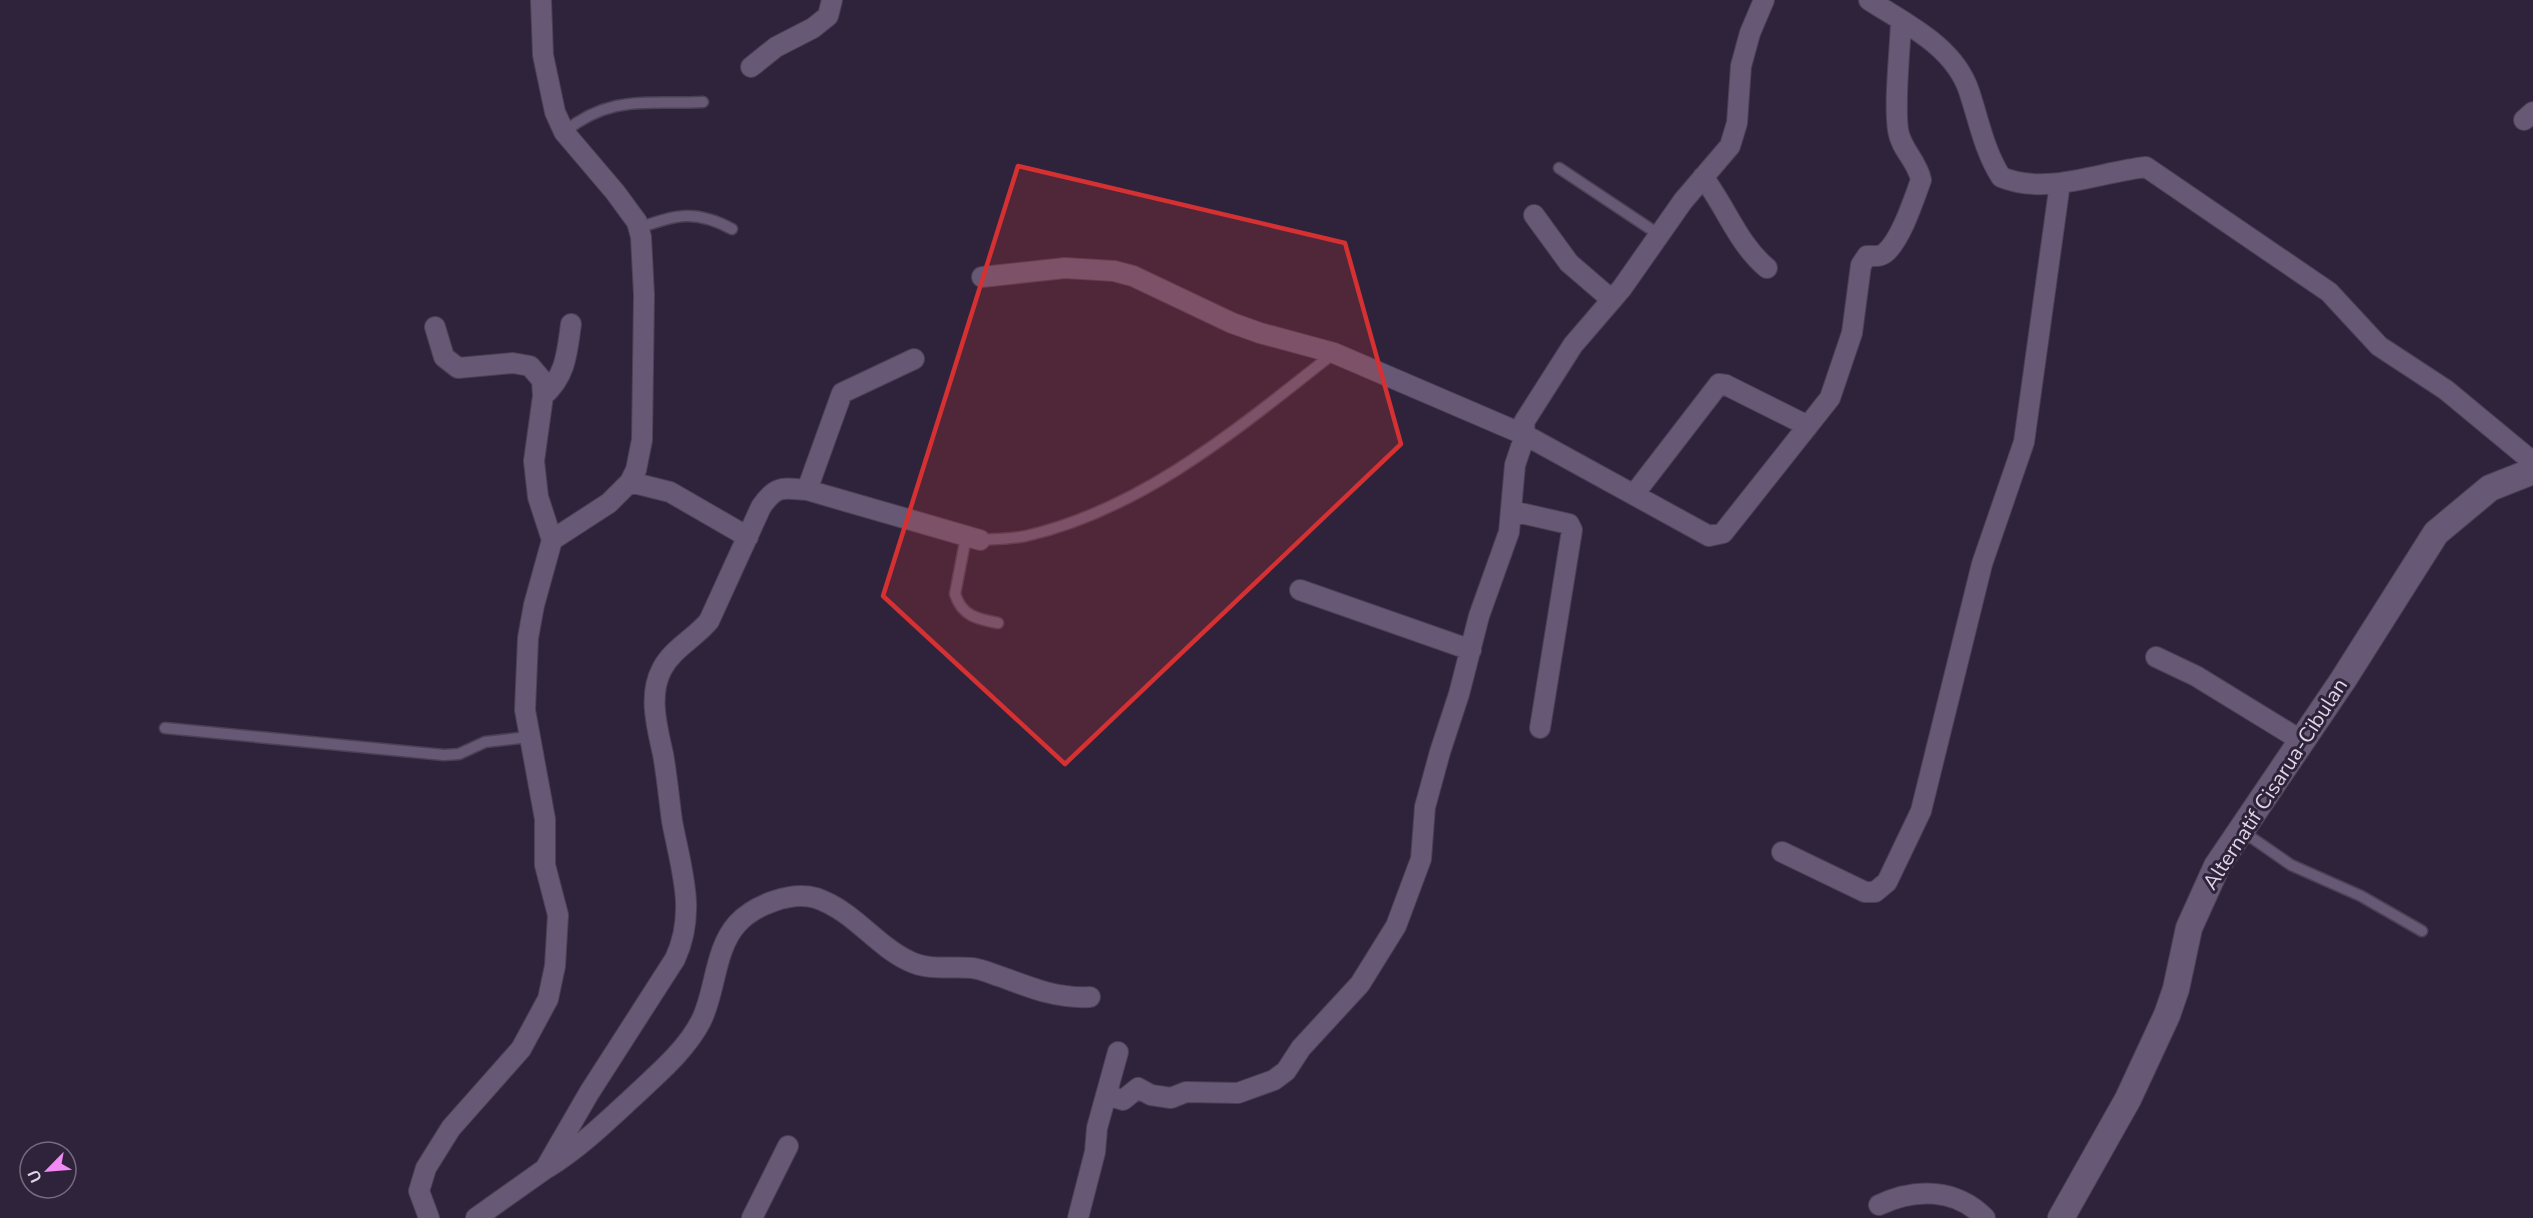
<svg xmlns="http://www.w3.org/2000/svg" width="2533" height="1218" font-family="'Nunito Sans',sans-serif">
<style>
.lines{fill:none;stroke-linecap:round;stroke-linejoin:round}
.service-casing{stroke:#4b4155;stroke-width:13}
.minor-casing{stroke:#4b4155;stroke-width:22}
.tertiary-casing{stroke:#4b4155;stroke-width:28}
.service{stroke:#675975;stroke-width:10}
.minor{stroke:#675975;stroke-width:20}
.tertiary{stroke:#675975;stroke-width:26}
.marked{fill:#d63132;fill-opacity:0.2;stroke:#d63132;stroke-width:4.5;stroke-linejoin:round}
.labels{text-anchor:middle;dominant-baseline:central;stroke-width:6;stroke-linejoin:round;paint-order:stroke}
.street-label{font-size:21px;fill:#ded6e6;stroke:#2f233b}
</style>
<rect width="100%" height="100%" fill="#2f233b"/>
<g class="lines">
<!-- service casing -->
<g class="service-casing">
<path id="service" d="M564,132C612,94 646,105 703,102
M1559,168L1661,236
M638,228C677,215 694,209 732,229
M966,537L955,594C962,616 977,619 998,623
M980,540C995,539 1011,539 1026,536C1144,509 1241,426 1334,353
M165,728L444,755L459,754L485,742L529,737
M2242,831L2291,865L2361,896L2422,931"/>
</g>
<!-- minor casing -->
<g class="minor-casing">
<path id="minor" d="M541,0L543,55L555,112L564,132L615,192L637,222L641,237L644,295L642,440L636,470L630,482L609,503L552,540
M1869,0C1906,24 1954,46 1969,91C1979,121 1984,150 2001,177C2047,196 2099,172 2146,167L2329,292L2379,346L2446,390L2533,462
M751,67L776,47L813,28L828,16L832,0
M2524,120L2533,112
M1703,177C1726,207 1738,244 1767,268
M1534,215L1569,263L1612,300
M982,277L1065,268L1114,271L1133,276L1232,323L1260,333L1334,353L1525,435L1709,536L1723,533L1830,398L1852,333L1861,265L1867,256C1874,256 1880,257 1885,253C1901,240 1914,199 1921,180C1917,160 1901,150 1898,130C1894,100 1900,53 1901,21
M543,396C566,376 567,353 571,324
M630,482L670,492L748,537
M807,490L842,393L914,359
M1635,493L1719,384L1726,385L1808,426
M1512,511L1569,524L1572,530L1540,728
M1300,590L1471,650
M2156,657L2196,676L2302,741
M1782,852L1865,892H1875L1887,882L1921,811L1982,564L2024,442L2060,183
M1106,1095L1123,1100L1138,1088L1151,1095L1171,1098L1186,1092L1238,1093L1274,1080L1286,1071L1301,1048L1360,984L1396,926L1421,859L1425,807L1440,752L1459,694L1479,616L1509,532L1515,465L1525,435L1524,422L1573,345L1622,288L1683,201L1730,146L1737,123L1741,66L1750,33L1764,0
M547,1168C579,1148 604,1124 631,1099C655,1076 685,1052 701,1021C716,991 714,950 737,924C754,905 791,891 816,898C854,911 875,945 909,961C929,971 950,966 972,968C982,969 992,974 1002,977C1031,988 1058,999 1090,997
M1879,1205C1915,1188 1956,1188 1985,1218
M429,1218L419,1191L426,1168L451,1128L521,1049L548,999L555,966L558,915L545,865V819L525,710L528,638L534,605L552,540L538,497L534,461L543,396L542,380L530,366L513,363L458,368L444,357L435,327
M476,1218L545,1169L589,1093L675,959C697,912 681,869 672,821C669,799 667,776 663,754C657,727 648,695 662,669C672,649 695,638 709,621L761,507C776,485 782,488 807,490L980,540
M752,1218L788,1146
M1078,1218L1095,1152L1097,1128L1118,1052"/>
</g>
<!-- tertiary casing -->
<g class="tertiary-casing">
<path id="tertiary" d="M2061,1218L2128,1099L2167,1015L2176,989L2189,928L2217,866L2343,680L2436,533L2490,488L2533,471"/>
</g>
<!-- service -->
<use href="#service" class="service"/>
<!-- minor -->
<use href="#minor" class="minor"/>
<!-- tertiary -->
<use href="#tertiary" class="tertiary"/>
</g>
<!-- marked area -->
<path class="marked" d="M1018,166L1345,243L1401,444L1065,764L883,596Z"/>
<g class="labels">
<!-- street labels -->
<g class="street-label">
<text transform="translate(2275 784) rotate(-57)">Alternatif Cisarua-Cibulan</text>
</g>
</g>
<!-- north arrow -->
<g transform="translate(48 1170) rotate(245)"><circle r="28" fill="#2f233b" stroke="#756b7f" stroke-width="1.5"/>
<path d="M0-4.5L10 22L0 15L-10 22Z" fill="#f18af4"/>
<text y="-9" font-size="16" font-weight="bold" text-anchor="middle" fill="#ded6e6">U</text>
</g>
</svg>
